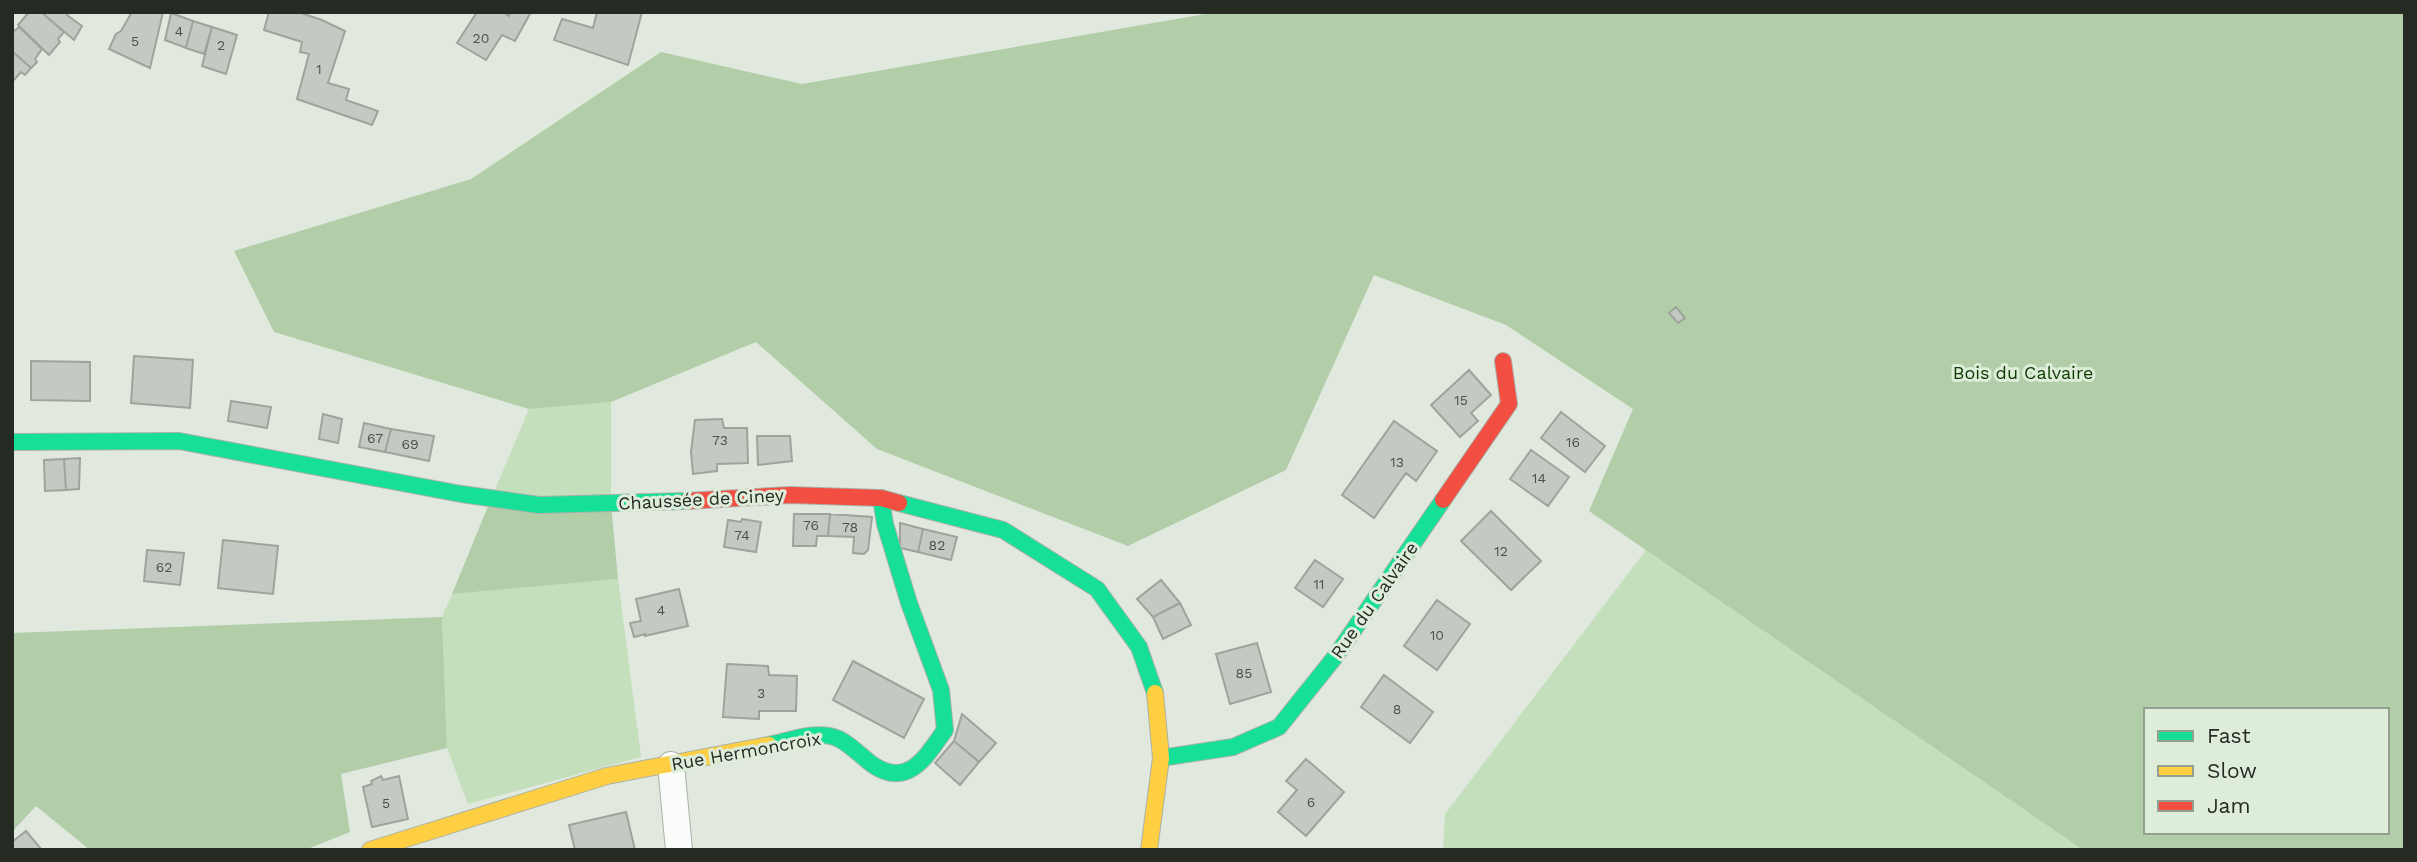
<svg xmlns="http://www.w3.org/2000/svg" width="2417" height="862" font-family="'Work Sans',sans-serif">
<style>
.green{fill:#c3dfbb}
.forest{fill:#b1cea8;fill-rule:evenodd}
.building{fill:#c4cac2;stroke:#9ea49c;stroke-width:2}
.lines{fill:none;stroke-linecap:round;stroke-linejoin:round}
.street-casing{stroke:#abb1a9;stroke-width:28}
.fast-casing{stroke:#abb1a9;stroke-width:18}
.slow-casing{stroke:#abb1a9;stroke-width:18}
.jam-casing{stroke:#abb1a9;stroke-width:18}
.street{stroke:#fafcfa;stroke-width:26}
.fast{stroke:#16e098;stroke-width:16}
.slow{stroke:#ffcf43;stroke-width:16}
.jam{stroke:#f24e42;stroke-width:16}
.labels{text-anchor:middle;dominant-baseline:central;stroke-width:6;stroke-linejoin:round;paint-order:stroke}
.number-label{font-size:14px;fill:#4d524b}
.park-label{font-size:18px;fill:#0c3a00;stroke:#deedda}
.street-label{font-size:18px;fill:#252a23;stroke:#deedda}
</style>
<rect width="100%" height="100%" fill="#e1e9de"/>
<!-- green -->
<path class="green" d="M611,402V504L491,499L529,409Z
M1646,550L2083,850H1443L1445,814Z
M618,579L641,757L468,804L447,748L442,617L452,594Z"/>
<!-- forest -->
<path class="forest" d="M1217,12H2405V850H2083L1589,511L1633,409L1506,325L1374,275L1286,470L1128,546L877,449L756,342L611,402L529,409L274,332L234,251L471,179L661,52L802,84ZM2146,710H2387V832H2146Z
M491,499L611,504L618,579L452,594Z
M442,617L447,748L341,774L350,832L305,850H90L36,806L12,832V633Z"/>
<!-- building -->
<path class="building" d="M29,12H41L64,32L58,39L60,42L49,55L18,25Z
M41,12H69L67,15L82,26L74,40Z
M132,12H163L150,68L109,49L116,34L121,31Z
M269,12H298L322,20L345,31L328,83L349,89L346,100L378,111L372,125L297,99L309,54L300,52L302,42L264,30Z
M477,12H503L509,16L511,12H531L515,41L502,35L486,60L457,43Z
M597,12H642L628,65L554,40L562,19L593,28Z
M171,13L193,21L186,48L165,40Z
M193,21L212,27L204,54L186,48Z
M19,27L42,49L35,59L37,62L31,68L12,51V33Z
M212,27L237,35L226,74L202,66Z
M12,51L31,68L25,75L21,72L13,81Z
M1676,307L1685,318L1678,323L1669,313Z
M134,356L193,360L190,408L131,403Z
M31,361L90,362V401L31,400Z
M1469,370L1491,395L1471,413L1478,421L1460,437L1431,405Z
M231,401L271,407L267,428L228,421Z
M1561,412L1605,446L1585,472L1541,438Z
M323,414L342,419L338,443L319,439Z
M722,419L724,428H747L748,463L717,464V471L693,474L691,452L695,420Z
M1394,421L1437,451L1416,481L1406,473L1374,518L1342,495Z
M364,423L391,429L385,452L359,447Z
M391,429L434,436L429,461L385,452Z
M757,436H790L792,461L758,465Z
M1531,450L1569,477L1548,506L1510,479Z
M80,458L79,489L66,490L64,459Z
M64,459L66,490L45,491L44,460Z
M1491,511L1541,561L1511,590L1461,541Z
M794,514H830L828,536H817L816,546H793Z
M830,514L872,517L868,550L864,554L853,553L854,537L828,536Z
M742,519L761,522L756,552L724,547L728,520L741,522Z
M900,523L923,529L918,552L900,548Z
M923,529L957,537L951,560L918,552Z
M223,540L278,546L273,594L218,588Z
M147,550L184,553L180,585L144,581Z
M1315,560L1343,579L1323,607L1295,588Z
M1161,580L1180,603L1153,617L1137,599Z
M679,589L688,626L645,636V634L634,637L630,623L641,621L636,599Z
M1437,600L1470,624L1437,670L1404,646Z
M1180,603L1191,625L1163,639L1153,617Z
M1257,643L1271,692L1230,704L1216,654Z
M853,661L924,699L904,738L833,700Z
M727,664L768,666L769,675L797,676L796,711H759V719L723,717Z
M1384,675L1433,712L1410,743L1361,707Z
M962,714L996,743L979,762L954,741Z
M954,741L979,762L960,785L935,763Z
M1306,759L1344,792L1306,836L1278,812L1297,790L1286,781Z
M381,776L383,780L399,776L408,819L372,827L363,787L372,784L371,781Z
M626,812L635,850H575L569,825Z
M26,831L42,850H12V842Z"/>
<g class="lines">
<!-- street casing -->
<g class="street-casing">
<path id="street" d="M671,765L679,850"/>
</g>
<!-- fast casing -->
<g class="fast-casing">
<path id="fast" d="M12,442L179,441L461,494L539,505L687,501
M899,503L1003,530L1097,589L1139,647L1155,693
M769,745C789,741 819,729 839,739C851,745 862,757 873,765C909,789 927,755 945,730L941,690L909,603L885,524L881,498
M1161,758L1233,747L1279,727L1335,657L1443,500"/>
</g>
<!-- slow casing -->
<g class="slow-casing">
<path id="slow" d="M370,850L607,776L769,745
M1149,850L1161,758L1155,693"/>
</g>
<!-- jam casing -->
<g class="jam-casing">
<path id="jam" d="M1443,500L1509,404L1503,361
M687,501L790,495L881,498L899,503"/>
</g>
<!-- street -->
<use href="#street" class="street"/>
<!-- fast -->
<use href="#fast" class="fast"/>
<!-- slow -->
<use href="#slow" class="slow"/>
<!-- jam -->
<use href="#jam" class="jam"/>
</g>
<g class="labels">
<!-- number labels -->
<g class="number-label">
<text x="179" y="31">4</text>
<text x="481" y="38">20</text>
<text x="135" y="41">5</text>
<text x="221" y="45">2</text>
<text x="319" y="69">1</text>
<text x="1461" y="400">15</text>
<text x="375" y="438">67</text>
<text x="720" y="440">73</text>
<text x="1573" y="442">16</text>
<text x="410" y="444">69</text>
<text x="1397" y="462">13</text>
<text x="1539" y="478">14</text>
<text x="811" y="525">76</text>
<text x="850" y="527">78</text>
<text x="742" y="535">74</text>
<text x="937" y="545">82</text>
<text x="1501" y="551">12</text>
<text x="164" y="567">62</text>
<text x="1319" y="584">11</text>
<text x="661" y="610">4</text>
<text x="1437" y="635">10</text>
<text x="1244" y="673">85</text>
<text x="761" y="693">3</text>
<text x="1397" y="709">8</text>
<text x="1311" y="802">6</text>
<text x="386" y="803">5</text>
</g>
<!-- park labels -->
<g class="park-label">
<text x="2023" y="372">Bois du Calvaire</text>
</g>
<!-- street labels -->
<g class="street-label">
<text transform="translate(701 499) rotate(-3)">Chaussée de Ciney</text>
<text transform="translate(1374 600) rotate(-55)">Rue du Calvaire</text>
<text transform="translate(746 751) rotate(-10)">Rue Hermoncroix</text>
</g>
</g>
<!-- border -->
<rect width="2417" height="862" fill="none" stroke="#252a23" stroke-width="28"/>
<!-- legend -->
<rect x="2144" y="708" width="245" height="126" fill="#deedda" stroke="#949f91" stroke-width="2"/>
<rect x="2158" y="731" width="35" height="10" fill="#16e098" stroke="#949f91" stroke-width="2"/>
<text x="2207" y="743" font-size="21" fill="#252a23">Fast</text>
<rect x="2158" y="766" width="35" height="10" fill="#ffcf43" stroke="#949f91" stroke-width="2"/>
<text x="2207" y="778" font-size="21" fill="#252a23">Slow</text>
<rect x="2158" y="801" width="35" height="10" fill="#f24e42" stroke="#949f91" stroke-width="2"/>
<text x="2207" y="813" font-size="21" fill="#252a23">Jam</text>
</svg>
